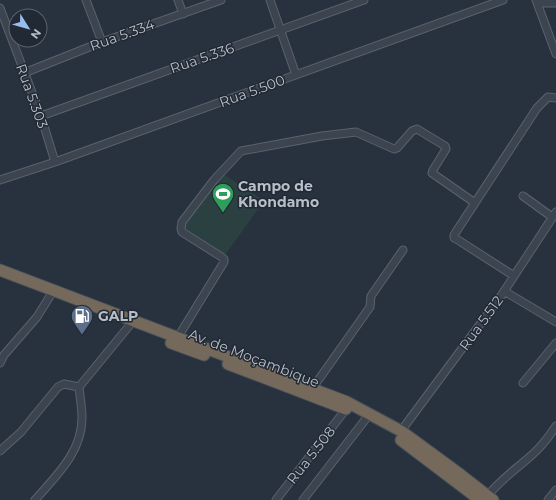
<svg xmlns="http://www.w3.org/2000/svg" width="556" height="500" font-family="Montserrat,sans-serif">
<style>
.grass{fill:#2b4041}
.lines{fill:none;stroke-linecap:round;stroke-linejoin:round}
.minor-casing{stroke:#5a626c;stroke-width:9}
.highway-casing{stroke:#474f59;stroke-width:13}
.minor{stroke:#3c444f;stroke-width:7}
.highway{stroke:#74695a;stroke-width:11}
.labels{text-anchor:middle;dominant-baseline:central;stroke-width:3;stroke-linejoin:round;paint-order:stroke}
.street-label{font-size:14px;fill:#b9bfc9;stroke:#212934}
.poi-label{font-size:14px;font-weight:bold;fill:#b9bfc9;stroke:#212934;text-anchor:start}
</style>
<rect width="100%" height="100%" fill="#28323f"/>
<!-- grass -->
<path class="grass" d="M222,173L264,201L225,255L182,227Z"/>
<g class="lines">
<!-- minor casing -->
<g class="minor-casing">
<path id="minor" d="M86,0L102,42
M178,0L183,14
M270,0L296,75
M536,0L556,54
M537,3H556
M0,8L41,116L55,162
M24,73L102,42L221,0
M41,116L364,0
M0,180L55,162L503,0
M523,196L552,217
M514,276L458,240L454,238V235L537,108L548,97L556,98
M504,291L556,322
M178,337L224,262V259L220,256L182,232L181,229L182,222L214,180L241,151L322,136L356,132L394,149L397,148L412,131L417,129L445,146L446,149L433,170L432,173L475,203
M0,363L4,355L37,317L50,296
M523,383L556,343
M312,389L370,307L371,296L403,250
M401,431L501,296L556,212
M0,451L21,432L58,387L64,384L79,387
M486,498C499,480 518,468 534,453C543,445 550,435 556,426
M35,500C56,476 82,452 82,418C82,408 80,397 79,387L129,326
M276,500L346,409
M303,500L365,420
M548,500L556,490"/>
</g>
<!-- highway casing -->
<g class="highway-casing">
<path id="highway" d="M0,270L347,402L401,431L461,475L493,500
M171,343L204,355
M228,364L346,409
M401,440L480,500"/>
</g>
<!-- minor -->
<use href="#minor" class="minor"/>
<!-- highway -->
<use href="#highway" class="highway"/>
</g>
<!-- icons -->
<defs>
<g id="stadium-pin" transform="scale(1.15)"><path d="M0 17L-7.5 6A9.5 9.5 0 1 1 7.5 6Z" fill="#2e9e5b" stroke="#212934"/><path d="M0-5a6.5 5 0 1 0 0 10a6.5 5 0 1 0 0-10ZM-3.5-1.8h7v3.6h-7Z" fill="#fff"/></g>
<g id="fuel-pin" transform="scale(1.15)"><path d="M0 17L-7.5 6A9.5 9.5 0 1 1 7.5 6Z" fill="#5c6f8a" stroke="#212934"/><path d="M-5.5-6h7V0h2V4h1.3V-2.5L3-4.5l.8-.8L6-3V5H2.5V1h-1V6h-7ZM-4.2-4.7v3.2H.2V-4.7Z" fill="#fff"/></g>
</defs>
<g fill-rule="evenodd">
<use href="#stadium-pin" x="223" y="194"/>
<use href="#fuel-pin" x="82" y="316"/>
</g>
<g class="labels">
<!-- street labels -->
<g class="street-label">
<text transform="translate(122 35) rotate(-20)">Rua 5.334</text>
<text transform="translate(202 58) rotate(-19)">Rua 5.336</text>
<text transform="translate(252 91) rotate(-20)">Rua 5.500</text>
<text transform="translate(32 96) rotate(70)">Rua 5.303</text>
<text transform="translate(481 323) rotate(-54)">Rua 5.512</text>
<text transform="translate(254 358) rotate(21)">Av. de Moçambique</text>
<text transform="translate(311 455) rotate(-52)">Rua 5.508</text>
</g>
<!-- poi labels -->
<g class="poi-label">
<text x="238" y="186">Campo de<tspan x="238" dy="16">Khondamo</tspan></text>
<text x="98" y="316">GALP</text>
</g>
</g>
<!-- north arrow -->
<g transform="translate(28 28) rotate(127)"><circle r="19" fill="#212934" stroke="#5e6570"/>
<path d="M0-3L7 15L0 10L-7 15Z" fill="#99bbee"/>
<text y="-6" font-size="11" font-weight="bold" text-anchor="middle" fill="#b9bfc9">N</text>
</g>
</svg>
